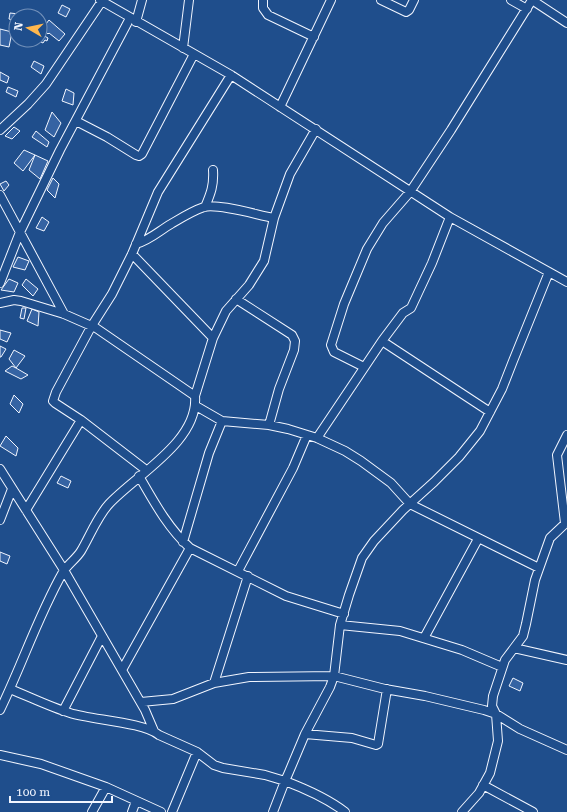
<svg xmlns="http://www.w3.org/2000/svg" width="567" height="812" font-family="'Roboto Serif',serif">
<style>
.building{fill:#3563a3;stroke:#f2f6ff}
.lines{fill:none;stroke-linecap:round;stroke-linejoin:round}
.minor-casing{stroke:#f2f6ff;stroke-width:10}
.minor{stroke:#1f4e8c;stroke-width:8}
</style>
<rect width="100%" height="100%" fill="#1f4e8c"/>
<!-- building -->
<path class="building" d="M62,5L70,9L66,17L58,13Z
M10,13L19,14V16H16V21L9,19Z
M49,20L65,34L59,41L49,33L48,34L42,29Z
M0,29L12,32L9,47L0,45Z
M41,34L48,38L47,41L45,40L43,43L37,40H40Z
M34,61L44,66L41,74L31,67Z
M0,72L9,77L7,83L0,80Z
M8,87L18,91L16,97L6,92Z
M66,89L74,93L73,105L62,101Z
M52,112L61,123L54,137L45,130Z
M14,127L20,131L12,139L5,136Z
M36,131L49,142L47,147L32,137Z
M24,150L35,155L23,171L14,163Z
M35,155L48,161L40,179L29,170Z
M53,178L59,184L55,198L47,190Z
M6,181L9,185L4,191L0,184Z
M42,217L49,222L44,231L36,228Z
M18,257L29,261L25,270L13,267Z
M9,279L18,283L14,292L1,290Z
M26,279L38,289L33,296L22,285Z
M22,308H26L24,319L20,318Z
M32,309L39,312L38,326L27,321Z
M0,330L11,333L7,342L0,339Z
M0,346L6,349L1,357H0Z
M14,350L25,356L16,368L9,359Z
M12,366L16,368L28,375L21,379L5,371Z
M14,395L23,404L19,413L10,404Z
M6,436L18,448L16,456L0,446Z
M61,476L71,481L68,488L57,483Z
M0,552L10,556L7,564L0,561Z
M513,678L523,683L520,691L509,686Z"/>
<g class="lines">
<!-- minor casing -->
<g class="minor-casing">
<path id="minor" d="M100,0L231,75L450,217L567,282
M381,0L406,12L409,10L414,0
M511,0L527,9
M532,0L567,23
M263,1V8L268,15L314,37
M136,22L142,0
M183,48L189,0
M280,107L331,0
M76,121L107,137L136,155L139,156L142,154L194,54
M0,130L28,104L46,84L102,1
M0,195L64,314
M205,207C211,193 214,185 213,170
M136,244C150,240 159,231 171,224C181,218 192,211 204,207C218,203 257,215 274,218
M132,254L213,338
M0,283L20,232L60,150L130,18
M236,299L292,335L295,341L294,350L279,389L269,425
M0,303L14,300L21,301L64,314L96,328L195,396
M382,341L403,313L411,308L432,263L450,217
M364,367L334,352L331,345L344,304L367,249L383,223L410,192L451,130L532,0
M196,406L222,421L269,425L288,429L317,438L345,451L361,461L391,483L410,504L539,568
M81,420L146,470
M317,438L382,341L490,412
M0,469L64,570L145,710L154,731
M139,476C154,502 168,528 190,548L286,596L344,614
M26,510L81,420L55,403L53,401L56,392L91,327L112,294L132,254L158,192L231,75
M0,520L12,489
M565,523L557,455L567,435
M183,542L209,453L222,421
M238,571L293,468L307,435
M340,625L400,631L462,650L502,667
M424,638L478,539
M514,648L567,660
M122,670L190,548
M214,683L248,576
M10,689C30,697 50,707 70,713C92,720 143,722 159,735L197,752L214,765L223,768L265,775L285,781L273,812
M141,702L173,699L214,683L249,677L334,676L385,689L425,696L484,710L496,714L520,729L567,750
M0,710C22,665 38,616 63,572C68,564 76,559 81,551C90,536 97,517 109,504C136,475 199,441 195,396L213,338L226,311L249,285L264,261L274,218L290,174L316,129
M63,711L102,636
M305,734L352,738L376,745L378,744L387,689
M0,755L41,764L106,787L161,812
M483,785L533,812
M92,812L106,787
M132,812L136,801
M172,812L197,752
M345,812C327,798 306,789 285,781L289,772L305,734L330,687L334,676L340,625L349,595L362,558L374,541L403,510L434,482L459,457L480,431L502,389L513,361L549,272
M462,812L479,793L490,773L498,741L496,714L492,706L493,696L505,660L523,636L526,624L535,580L550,538L567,522"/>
</g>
<!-- minor -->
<use href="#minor" class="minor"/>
</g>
<!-- north arrow -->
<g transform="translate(28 28) rotate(279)"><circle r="19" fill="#1f4e8c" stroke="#7391ba"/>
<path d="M0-3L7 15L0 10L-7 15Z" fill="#ffb74d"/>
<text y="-6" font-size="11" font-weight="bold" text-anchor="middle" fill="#f2f6ff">N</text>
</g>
<!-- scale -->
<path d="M10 796v6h102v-6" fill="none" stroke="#f2f6ff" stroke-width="2"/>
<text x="16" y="796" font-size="12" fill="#f2f6ff" stroke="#1f4e8c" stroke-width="3" paint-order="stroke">100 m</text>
</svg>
